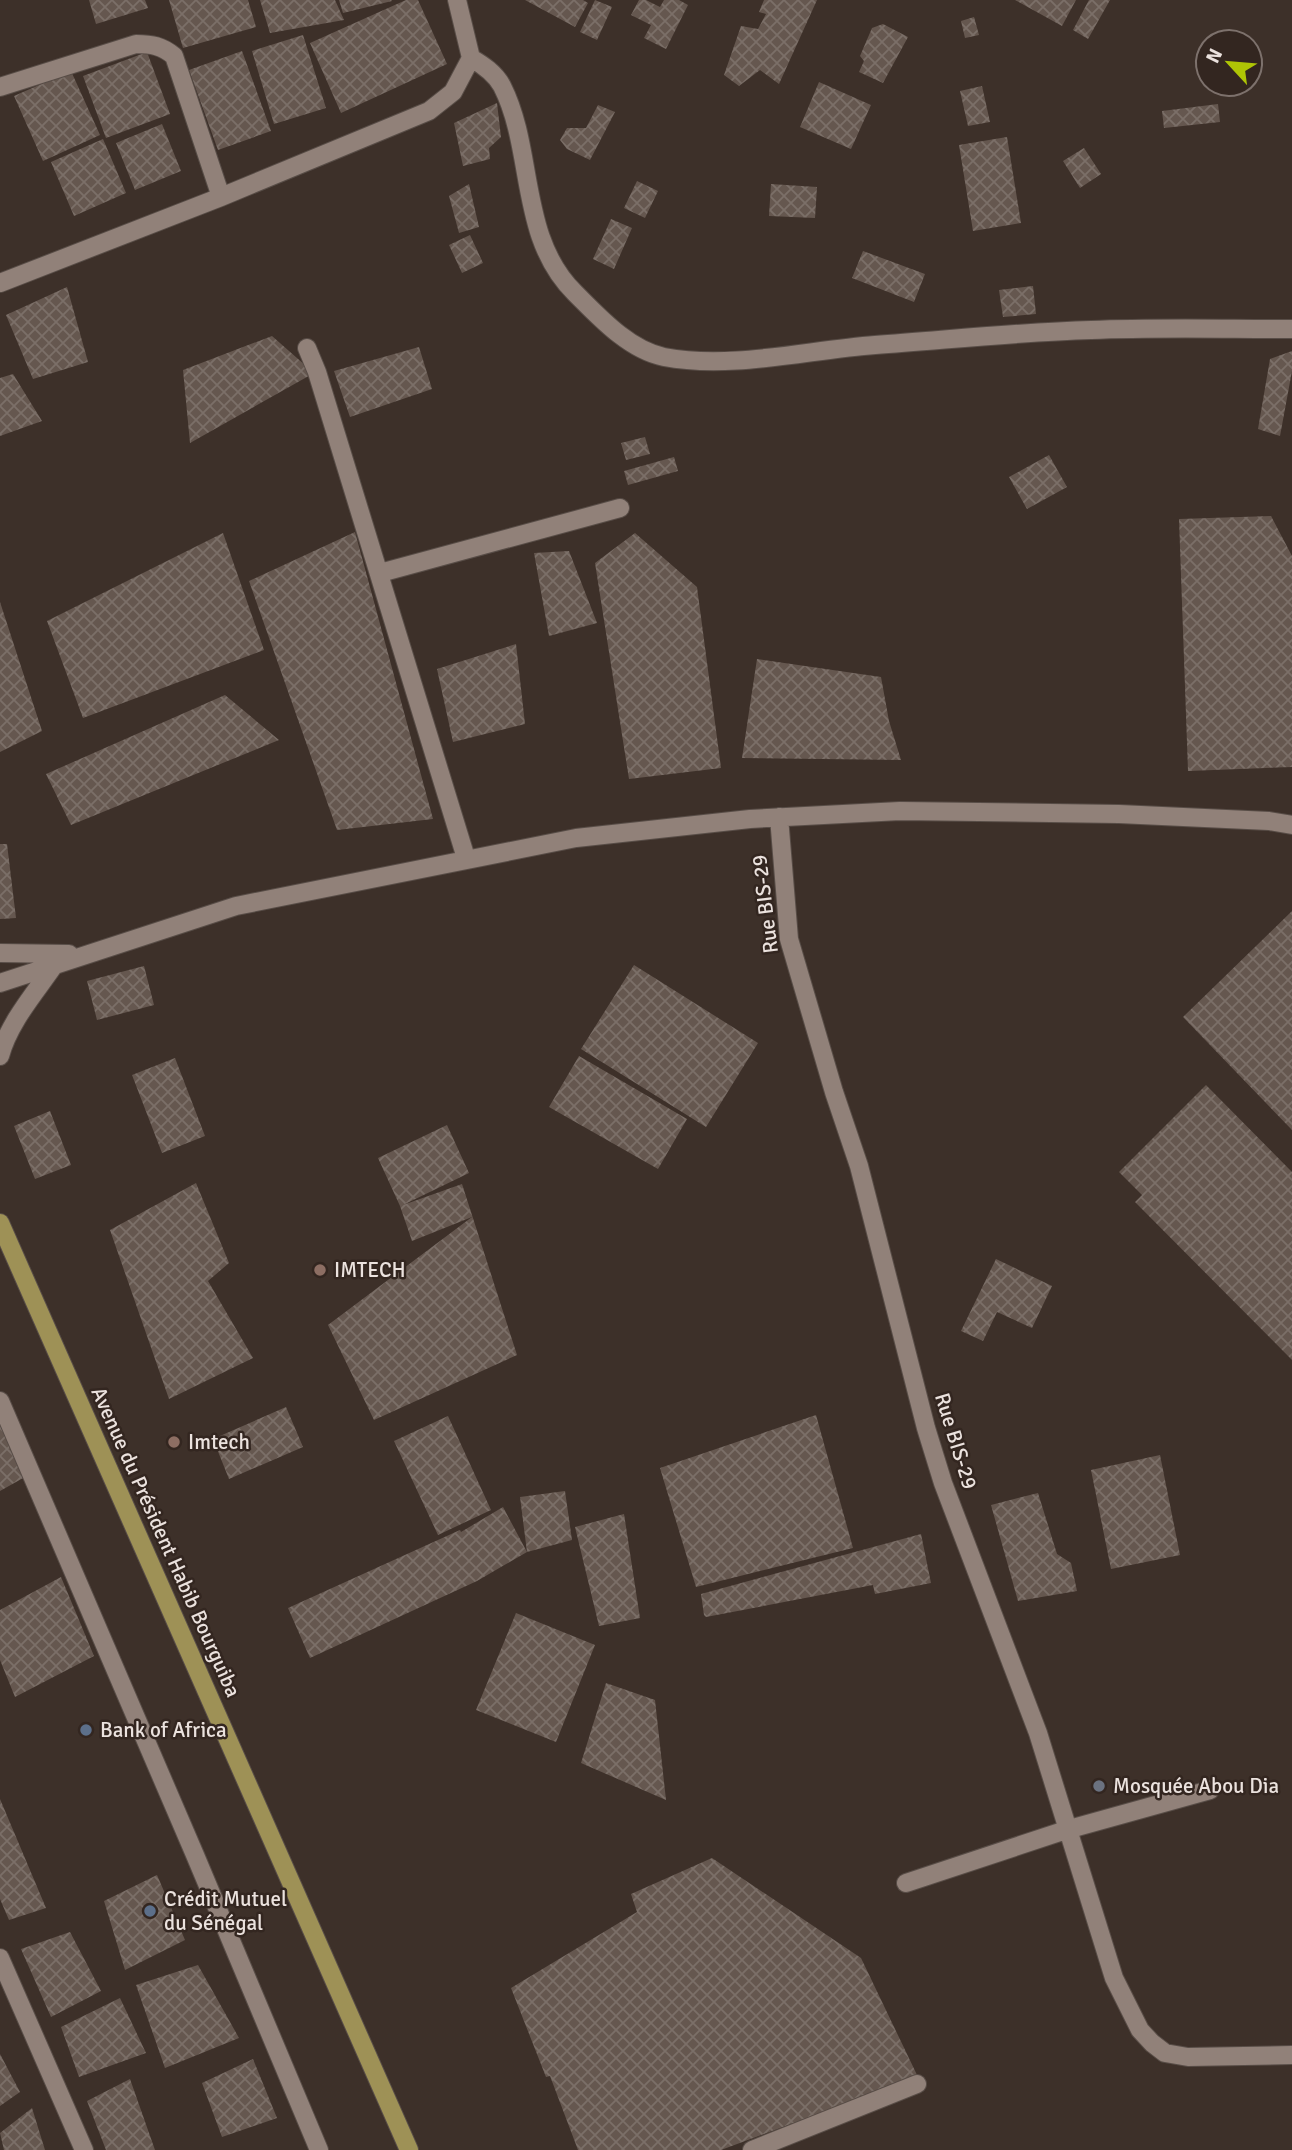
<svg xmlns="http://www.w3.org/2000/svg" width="1292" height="2150" font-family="Signika,sans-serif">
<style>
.building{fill:url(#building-cross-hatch)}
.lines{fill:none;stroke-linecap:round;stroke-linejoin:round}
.minor-casing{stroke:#584d47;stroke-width:20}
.major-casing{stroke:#584d47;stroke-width:20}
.minor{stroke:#918179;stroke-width:18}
.major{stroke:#9e9156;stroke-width:18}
.education-dot{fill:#8d6e63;stroke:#332620;stroke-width:2.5}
.service-dot{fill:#5c6f8a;stroke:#332620;stroke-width:2.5}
.worship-dot{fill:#6b7280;stroke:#332620;stroke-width:2.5}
.labels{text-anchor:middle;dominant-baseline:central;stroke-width:5;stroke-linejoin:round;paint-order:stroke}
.street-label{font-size:21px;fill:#ebe2de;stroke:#332620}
.poi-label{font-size:21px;fill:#ebe2de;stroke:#332620;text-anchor:start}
</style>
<defs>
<pattern id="building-cross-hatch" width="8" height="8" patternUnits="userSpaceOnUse" patternTransform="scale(1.75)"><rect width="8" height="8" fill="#65574f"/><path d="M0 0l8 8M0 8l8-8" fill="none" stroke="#7b6f68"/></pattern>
</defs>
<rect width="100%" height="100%" fill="#3d3029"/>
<!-- building -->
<path class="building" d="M89,0H145L148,8L96,24Z
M169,0H248L256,27L183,48Z
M260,0H335L344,20L270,33Z
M339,0H391L392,1L343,13Z
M406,0H418L447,64L341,113L310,43Z
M525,0H583L588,3L575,27Z
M595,0L612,7L597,40L580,32Z
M639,0H646L660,7L664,0H679L688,5L666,49L644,38L651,25L631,15Z
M764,0H817L779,84L760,70L739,86L724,75L741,26L758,29L766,14L759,12Z
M1015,0H1076L1062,26Z
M1089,0H1110L1088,39L1073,30Z
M974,17L979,35L965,38L961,21Z
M883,24L908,37L883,83L859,72L864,61L860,56L872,28Z
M303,35L326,108L274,124L252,51Z
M242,51L271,131L218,150L189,70Z
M147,52L170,114L106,138L83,76Z
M71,71L100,135L43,161L14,96Z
M819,82L871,105L851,149L800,127Z
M982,86L990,122L968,126L960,91Z
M497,103L501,137L489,148L490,159L463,166L454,123Z
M1218,104L1220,122L1164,128L1162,111Z
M598,105L615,112L590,160L567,149L560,140L567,128H586Z
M162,124L181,171L135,190L116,143Z
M1007,137L1021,223L973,231L959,145Z
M103,139L126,193L74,216L51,162Z
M1084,148L1101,174L1080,188L1063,161Z
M637,181L658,191L645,218L624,208Z
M469,184L479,227L459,233L449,196Z
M771,184L817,187L815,218L769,216Z
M611,219L632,228L614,269L593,259Z
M470,235L483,263L462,273L449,245Z
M863,251L925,274L914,302L852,278Z
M1033,286L1036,314L1003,317L999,290Z
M67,287L88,362L33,379L6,315Z
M272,336L314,373L190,443L183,370Z
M419,347L432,389L350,417L334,371Z
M1292,351V371L1280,436L1258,429L1270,359Z
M13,374L42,421L0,436V378Z
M645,437L650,454L626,460L621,443Z
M1049,455L1067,487L1027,509L1009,477Z
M674,457L678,471L628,485L624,471Z
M1271,516L1292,556V767L1188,771L1179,519Z
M355,532L433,819L337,830L249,581Z
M223,533L264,650L83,718L47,621Z
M635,533L697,587L721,768L629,779L595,563Z
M569,551L597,623L549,636L534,553Z
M0,602L42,731L0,752Z
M516,644L525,724L453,742L437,669Z
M757,659L881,677L889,721L901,760L742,758Z
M225,695L279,740L71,825L46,774Z
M0,844H7L16,918L0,919Z
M1292,911V1130L1183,1017Z
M634,965L758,1043L706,1127L581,1049Z
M144,966L154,1005L97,1020L87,981Z
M579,1056L687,1119L658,1169L549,1107Z
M175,1058L205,1136L162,1153L132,1075Z
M1206,1085L1292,1172V1360L1135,1202L1142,1195L1119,1172Z
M50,1111L71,1165L35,1179L14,1126Z
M447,1125L469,1173L403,1205L462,1184L517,1355L374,1420L328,1325L472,1217L412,1241L400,1206L378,1158Z
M196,1183L229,1263L208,1281L253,1358L169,1399L110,1230Z
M996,1259L1052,1286L1032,1328L997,1312L983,1341L961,1331Z
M286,1407L303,1447L229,1479L213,1439Z
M816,1415L853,1548L696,1587L660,1468Z
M0,1416L25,1477L0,1491Z
M448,1416L491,1510L438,1535L394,1441Z
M1160,1455L1180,1555L1111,1569L1091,1470Z
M565,1491L572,1540L527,1552L520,1497Z
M1038,1493L1057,1554L1071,1563L1077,1591L1018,1601L991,1505Z
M503,1507L527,1552L477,1581L310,1658L288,1608L460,1530L461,1532Z
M624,1514L640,1618L599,1626L575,1527Z
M921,1534L931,1583L875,1594L873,1585L706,1617L704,1615L701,1594Z
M61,1577L94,1656L15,1697L0,1660V1610Z
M516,1613L595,1645L556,1742L476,1710Z
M606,1683L655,1700L666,1800L581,1763Z
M0,1799L46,1908L9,1920L0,1899Z
M712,1858L861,1958L918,2077L721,2150H578L550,2076L546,2077L511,1988L637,1912L631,1894Z
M157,1875L185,1940L125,1970L104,1901Z
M70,1932L101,1991L51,2017L21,1949Z
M198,1965L239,2038L165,2068L136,1985Z
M120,1998L146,2053L79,2077L61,2027Z
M0,2054L20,2092L0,2106Z
M253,2059L277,2118L222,2137L202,2083Z
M130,2079L155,2150H106L87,2101Z
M32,2108L45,2150H4L0,2133Z"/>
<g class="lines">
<!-- minor casing -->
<g class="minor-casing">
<path id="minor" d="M471,58C483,65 495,73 502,86C535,151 518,237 575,293C599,317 629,350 664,357C731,370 807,350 875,345C946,340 1019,332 1091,330C1158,327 1225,329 1292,329
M0,87L136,44C152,44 162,46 174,56L221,197
M0,283L221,197L429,111L453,92L471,58L457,0
M307,348L317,372L466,858
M380,573L620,508
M779,817L789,939L834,1092L859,1166L926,1428L943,1483L1038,1733L1114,1978L1140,2030L1152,2043L1165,2053L1188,2057L1292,2055
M0,953L69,954
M0,983L236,906L576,838L750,819L900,811L1119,814L1269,821L1292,825
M0,1056C9,1022 36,992 55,964
M0,1401L195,1855L319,2150
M906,1883L1066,1830L1210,1790
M0,1958L84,2150
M752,2150L917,2084"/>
</g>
<!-- major casing -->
<g class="major-casing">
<path id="major" d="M0,1223L409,2150"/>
</g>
<!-- minor -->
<use href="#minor" class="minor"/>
<!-- major -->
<use href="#major" class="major"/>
</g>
<!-- markers -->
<g class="education-dot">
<circle cx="320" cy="1270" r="7"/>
<circle cx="174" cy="1442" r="7"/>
</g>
<g class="service-dot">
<circle cx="86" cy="1730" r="7"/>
<circle cx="150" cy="1911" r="7"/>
</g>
<circle class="worship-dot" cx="1099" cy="1786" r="7"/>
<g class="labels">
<!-- street labels -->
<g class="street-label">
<text transform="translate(765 904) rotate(-97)">Rue BIS-29</text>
<text transform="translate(956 1441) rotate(73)">Rue BIS-29</text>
<text transform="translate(166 1542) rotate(66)">Avenue du Président Habib Bourguiba</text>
</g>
<!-- poi labels -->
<g class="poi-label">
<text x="334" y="1270">IMTECH</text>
<text x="188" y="1442">Imtech</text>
<text x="100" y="1730">Bank of Africa</text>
<text x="1113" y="1786">Mosquée Abou Dia</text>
<text x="164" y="1899">Crédit Mutuel<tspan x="164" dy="24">du Sénégal</tspan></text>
</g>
</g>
<!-- north arrow -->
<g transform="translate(1229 63) rotate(296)"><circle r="33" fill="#332620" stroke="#7d716c" stroke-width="2"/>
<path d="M0-5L12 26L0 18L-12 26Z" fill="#afc505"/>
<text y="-10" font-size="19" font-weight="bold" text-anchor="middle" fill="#ebe2de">N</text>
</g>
</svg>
